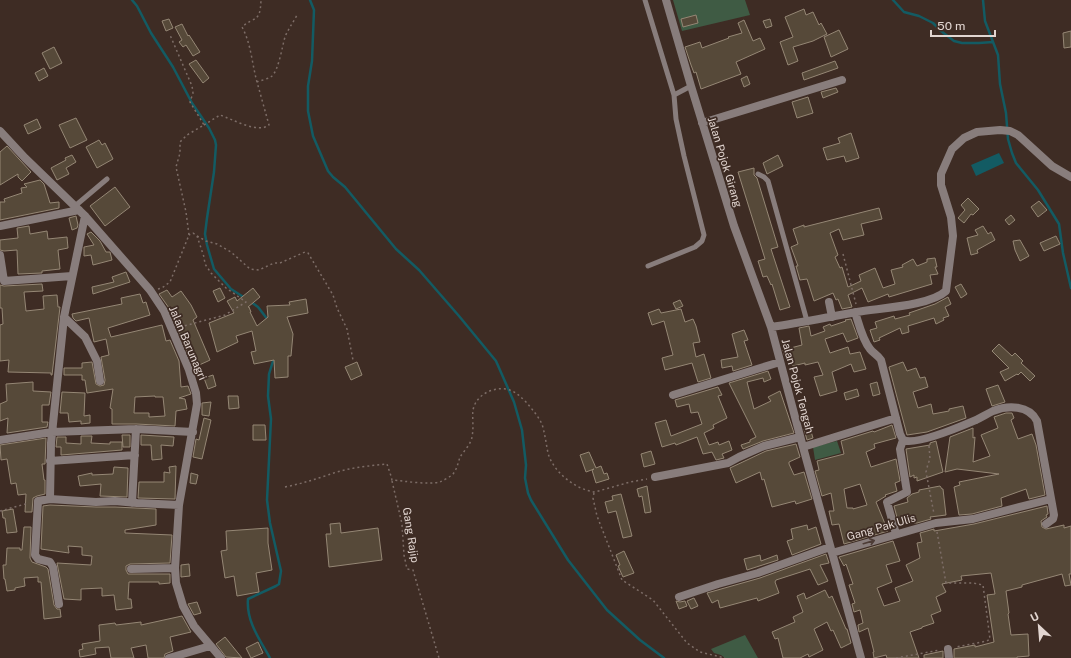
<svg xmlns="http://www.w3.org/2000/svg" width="1071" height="658" font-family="'Public Sans',sans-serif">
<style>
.green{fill:#3f5b44}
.water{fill:#135b63}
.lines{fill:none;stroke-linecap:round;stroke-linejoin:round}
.stream{stroke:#135b63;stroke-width:2.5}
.building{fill:#564939;stroke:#958775;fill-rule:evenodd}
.path{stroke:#7d6d67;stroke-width:1.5;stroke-dasharray:2 3;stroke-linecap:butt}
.lane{stroke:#887d7c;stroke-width:5}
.street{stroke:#887d7c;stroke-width:8}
.oneway{stroke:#4d3c36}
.labels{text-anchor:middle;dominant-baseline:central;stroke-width:3.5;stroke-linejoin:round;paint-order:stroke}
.street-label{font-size:11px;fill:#e2d6d1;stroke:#3e2c24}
</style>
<rect width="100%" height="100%" fill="#3e2c24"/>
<!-- green -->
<path class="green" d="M673,0H745L750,15L682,31Z
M837,441L841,453L815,460L813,447Z
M745,635L758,658H725L721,655L714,653L711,649Z"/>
<!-- water -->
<path class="water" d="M999,153L1004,163L976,176L971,165Z"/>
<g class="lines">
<!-- stream -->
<path class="stream" d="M132,0L137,6L151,33L173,67L192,103L209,128L215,140L216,145L214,172L207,218L205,234L207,245L214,269L231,289L245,298
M310,0L314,10L312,61L308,86V111L313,136L328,171L333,177L345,187L396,249L419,270L459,316L496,361L514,402L522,430L526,465L525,478L528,493L531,500L568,560L607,610L640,640L664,658
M893,0L904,12L919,16L933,23L941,31L954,41L962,43H979L993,42
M983,0L985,21L998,55L1000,84L1006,113L1008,139L1012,153L1016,163L1038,190L1059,224L1063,253L1071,288
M251,302L258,307L268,320
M270,658C260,640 246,621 248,599L276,586L279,584L281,571L270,523L267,500L271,419L268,396L269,374L274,358"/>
</g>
<!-- building -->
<path class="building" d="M804,9L806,15L813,12L819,25L821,23L827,34L813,41L793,47L798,61L788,65L780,42L793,37L785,17Z
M696,15L698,23L683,27L681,19Z
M169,19L173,28L166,31L162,21Z
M770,19L772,26L766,28L763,21Z
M744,20L753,41L760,38L765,49L736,62L741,74L701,89L696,72L694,73L691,65L685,47L700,42L702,48L729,38L728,37L742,33L738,23Z
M182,24L188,36L189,35L200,52L193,56L186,45L183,47L179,42L182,40L175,27Z
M839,30L848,49L831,57L824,37Z
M1071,31V47L1064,48L1063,33Z
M54,47L62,63L50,69L42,53Z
M196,60L209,78L203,83L189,64Z
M835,61L838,68L804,80L802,73Z
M44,68L48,76L39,81L35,73Z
M747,76L750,84L744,87L741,79Z
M836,88L838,92L823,98L821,92Z
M808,97L813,113L797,118L792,102Z
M76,118L87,140L70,148L59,125Z
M37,119L41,128L28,134L24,125Z
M851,133L859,158L846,162L844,156L827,160L823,148L840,143L838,138Z
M99,140L102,145L105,143L113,159L97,168L86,147Z
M7,146L31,172L22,181L18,177V174L0,185V152Z
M72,155L76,162L66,168L69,174L57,180L51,168L66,160L65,158Z
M778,155L783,166L767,174L763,163Z
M754,168V175L757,178L778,247L771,249L790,307L780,310L772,284L771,285L767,276L763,277L758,261L765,259L738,172Z
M40,180L44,184L50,203L59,202V208L0,220V202H5L4,199L22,193L21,188L27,187L24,184Z
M115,187L130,207L105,226L90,206Z
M968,198L979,209L973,215L971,214L964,223L958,218L965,210L961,205Z
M1039,201L1047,210L1038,217L1031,207Z
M879,208L882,219L861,224L864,235L843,240L839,229L830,233L838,255L835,257L840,268L842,267L848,287L861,281L859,275L875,268L883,288L895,284L891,270L903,267L902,265L913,259L917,266L927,262V259L935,258L937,267H935L938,274L930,275L932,284L889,297L888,294L868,302L862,288L848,295L852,307L842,309L838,299L836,300L833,293L814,301L807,279L800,280L796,266H798L791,247L798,244L793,229L804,225V227Z
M1011,215L1015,220L1009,225L1005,220Z
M76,216L78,225L77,228L72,230L69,218Z
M29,226L30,234L47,231L48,239L67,237L68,248L58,250L60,269L42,271V273L18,274L17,250L4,251L0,250V240L18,238L17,228Z
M983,226L988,234L991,232L995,240L977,250L978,253L971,255L967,238L978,235L975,230Z
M91,232L100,241L106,252H110L112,260L93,265L91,255L84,256V247L94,245L87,234Z
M1056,236L1060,244L1044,251L1040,243Z
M1020,240L1029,256L1020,261L1015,250L1013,241Z
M126,272L130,282L93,294L92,287L114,282L112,277Z
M42,284L43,291L24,292L26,311L44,309L43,296L57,295L58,307H60L52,375H51V373L8,372L9,360L0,361V325L3,324L2,308H0V285L4,286Z
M961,284L967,294L961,298L955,287Z
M220,288L225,298L218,302L213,291Z
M253,288L260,297L248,307H249L251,312H250L257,326L268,317L267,306L290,305L289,302L306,299L308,313L287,317L293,334L291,356H288V377L275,378L274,360L254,364L251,352L256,351L252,331L236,336L238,342L217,352L209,323L234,313L227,301L235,297L237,301Z
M167,290L172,297L181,291L191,305L197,317L193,320L210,360L208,361L197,366L193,355L189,357L175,321L169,308L159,294Z
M140,294L143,303L146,302L150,315L108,328L111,337L162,325L166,341L170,340L179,361L181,387L188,386L191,394L179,398L185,399L187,409L176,411L175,426L136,424H112V409L110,408L113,389L87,393L85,380H82V375H64V368H82V363L92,362L96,384L100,386L104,385L105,380L101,357L109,355L106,339L94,342L89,318L76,321L73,318L72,314L122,304L121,298ZM155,396V397H163L165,416L149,417V413H134L135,397Z
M948,297L951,304L945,307L949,316L943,318L944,320L936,324L934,318L908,326L909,332L902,334L900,328L879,338L880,340L874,342L870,330L877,328L875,322L894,316L895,319L910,315L909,313L935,304Z
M680,300L683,306L676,309L673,303Z
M659,309L661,313L681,309L685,322L693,319L696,326L700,342L693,343L696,357L704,354L711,378L698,382L692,363L665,370L662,358L673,355L664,321L652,325L648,313Z
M851,319L858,338L847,342L843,333L825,339L830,353L848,347L850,354L860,352L866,369L854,372L851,364L832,372L837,391L820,396L814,377L823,375L818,362L805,365V363L793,366L790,355L785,357L783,350L802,345L799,328L809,326L811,336L825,331L823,327L830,324L831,326L846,321L845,320Z
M744,330L748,340L744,341L752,365L733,371L732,366L722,368L721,360L738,357L732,334Z
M999,344L1012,356L1015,353L1023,361L1021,363L1035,376L1030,381L1021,372L1018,375L1017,374L1005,381L1000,372L1009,368L992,351Z
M357,362L362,375L351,380L345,367Z
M903,362L907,371L916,368L920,378L925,377L928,387L913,392L918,408L931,404L933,414L949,411V409L963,406L966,418L927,432L907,435L889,367Z
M768,371L771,379L764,382L763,378L747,382L754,409L771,401L768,397L780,391L794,433L763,441L743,449L741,445L750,442V440L756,437L729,383Z
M213,375L216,386L208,389L204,378Z
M33,382V391L51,392L49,405H42V422H48L47,427L7,433L8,418L0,421V404L7,401L6,384Z
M877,382L880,394L873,396L870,384Z
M998,385L1005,402L992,406L986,389Z
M718,387L722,395L718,396L727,418L713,425L714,428L704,433L709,445L718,442L719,445L729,441L732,450L722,454L724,458L716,460L712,452L703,454L697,437L676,445L675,443L662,447L655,423L666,420L671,436L702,424L698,412L691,413L689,404L677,407L675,400Z
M857,389L859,396L846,400L844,393Z
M62,392L85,393L84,416L90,415V423L81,424V421L69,422L68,413H60Z
M228,396H238L239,408L229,409Z
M211,402L209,416L202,415V403Z
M1006,413H1012L1014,418L1011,420L1018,439L1032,434L1036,445L1045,495L1029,499L1026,489L1001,498L1002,506L972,514L959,515L954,487L960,485L959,482L999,474L957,469L945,472L950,437L973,428V438L975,437L973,462L990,456L981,435L998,428L994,417Z
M204,418L211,420L202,459L193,457L196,439L199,440Z
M253,425H265L266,440H253Z
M892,425L896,438L874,444L875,448L866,452L871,467L896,459L900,481L895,483L897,491L885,495L886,496L876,502L888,531L844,544L839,524L832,525L829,511H834L831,493L822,496L815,471L819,470L817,461L844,454L841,441L873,431L874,432ZM860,484L867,505L853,509V508H847L844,489Z
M810,428L813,438L807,440L804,429Z
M122,435H130V447H123Z
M141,435L174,437L173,446L161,445L162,459L152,460L151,445H141Z
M81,436H92L91,443L110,444V442H122V450L61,455V447H56L57,437H66V443L81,444Z
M46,438L45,464H42L44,480H45V494L37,496L33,498L32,512H25L26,494L18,495L16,483L11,484L7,459L1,460L0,445Z
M936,441L943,472L917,481V477L914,478V475L910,477L906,449L930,445V443Z
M796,444L800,457L789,462V464L794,475L804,472L812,499L796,504L795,501L772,507L764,479L762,480L760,472L736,483L730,468L766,451Z
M651,451L655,464L644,467L641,454Z
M589,452L596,468L601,466L604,474L607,473L609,479L596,483L592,470L594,469L586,472L580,455Z
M176,466L175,499L138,498L139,482H164V472L170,473L169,467Z
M114,467L128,468L127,497L100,496L101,484L80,486L78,476L92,473V475L113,474Z
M191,473L198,475L196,484L190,483Z
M647,486L651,512L645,513L642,496L639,497L637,489Z
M940,486L942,489H943L946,515L930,517L931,519L917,523H914V521L899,525L894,506L908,502L907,498L912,494L919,492V490Z
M621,494L632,536L623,538L616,511L608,513L605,502L613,500L612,496Z
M50,505L96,507H115L156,509V525L125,530V533L172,535L170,563L130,564L126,566V570L128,574H170V583L159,584V582H129L128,599H131L132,608L116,610L114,595L102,596V588L81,589V600L64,599L57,563L91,565L92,556L82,555V547L68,546L69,553L41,549L43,506Z
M1047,506L1048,514L1046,515L1047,517L1041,521L1042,527L1046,529L1064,525V528L1071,526V574H1069L1071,585L1065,586L1062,574L1022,585V587L1006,591L1009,613L1008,614L1011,635L1028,634L1029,656L1017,657V658H954V649L975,645V647L994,642L987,595L995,594L991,573L961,576L962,580L942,584L946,592L936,597L941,611L931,615L934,623L922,627V628L910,632L919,658H887L886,655L874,658L873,652H874L868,628L859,632L858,625L863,623L860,610L854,612L852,604L855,603L849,585L853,584L846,564L844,566L839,557L893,541L900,561L886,565L892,582L877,588L884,606L900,601L895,588L913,581L906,565L920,558L917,543L922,542L920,533L934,529V531L974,524Z
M13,509L17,532L7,533L5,518H3L2,511Z
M340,523L341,533L378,528L382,560L329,567L326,534H331L330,524Z
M807,525L808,530L816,527L821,544L792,555L787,541L793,539L791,529Z
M24,527H31L30,558L32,562L46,567L48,569L54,605L57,609H60L61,617L44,619L41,582H38V577L24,578L25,586L15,588V590L7,591L5,579H4L3,565H6L7,548H20V550H22Z
M268,528V543L272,570L256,573L259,592L237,596L234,576L225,578L221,551L227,550L226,531Z
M624,551L634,573L623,577L618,566L620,565L616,555Z
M826,554L829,563L820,565L828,581L818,585L810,569L776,580L775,582L779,593L758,601L757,598L720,608L718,600L712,603L707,593L760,578Z
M760,555L761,561L777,555L778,560L747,570L744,559Z
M189,564L190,576L181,577V565Z
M825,590L829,598L832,596L846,629H847L851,643L841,648L833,630L831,631L827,622L814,629L823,650L809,657L808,654L800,658H783L778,638L775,639L772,632L795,622L793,617L803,612L797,596L804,593L806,599Z
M694,598L698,606L691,609L687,601Z
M676,601L680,602L685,601L687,606L679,609Z
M197,602L201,613L194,615L188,604Z
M182,616L191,632L170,637L173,651L165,654L164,658H148L146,645L131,648L134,658H111L109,647L95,648L96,654L80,657L79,650L83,649L82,644L100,641L99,625L115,623L116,625L141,622V625Z
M225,637L242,658L226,657L216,644Z
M258,642L263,653L251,658L246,648Z
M943,651V658H924V655Z"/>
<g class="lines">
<!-- path -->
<path class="path" d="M257,82C252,64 251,43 242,27C256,15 260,23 261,0
M204,125L220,115C232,119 258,134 269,125L257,82C262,80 268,79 272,76C279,69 282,47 285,37C288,29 293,23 297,15
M197,236L206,241L217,244L231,252L250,269L259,270L274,263H280L305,252L308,253L333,295L337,308L347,329L353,360
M843,254L856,304
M158,289L162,288L170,282L189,235L186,212L176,167L180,153V142L187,135L204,125L190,102L193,93L192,86L170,35
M180,327L225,315L246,302L226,288L211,273L205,264L204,257L197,236L193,233L189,235
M929,446L930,459L928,464L926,472L934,514
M392,481L402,524L404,555L407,569L413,570L415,577L439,658
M285,487C300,484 313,480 328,475C346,468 367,466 387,464L391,476L392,480C404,481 429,485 440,482C444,480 450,477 453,474C457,469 458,463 460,457C464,451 471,444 472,437C474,427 472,418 473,410C476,395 492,387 506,389C515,391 520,396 526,402C532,409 538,416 542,424C545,434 546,443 548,453C553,472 576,490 595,492L630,482L647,479
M594,493L593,498L597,516L622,580L653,600L687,643L700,652L725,658
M0,511L29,503
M937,532L946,583H973L983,585L990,639L987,641L956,647
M896,658L940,650"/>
<!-- lane -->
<path class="lane" d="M645,0L674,95L691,86
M758,174L764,177L768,181L807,321
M75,206L107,179
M648,266L695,247L702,241L704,235L684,156L676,119L674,95"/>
<!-- street -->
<path class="street" d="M666,0L691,86L734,226L771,327L803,447L861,658
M702,123L842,80
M0,131L25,158L85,216L150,290L164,311L189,370L196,393L197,404L179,505L175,568L176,583L183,606L194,626L221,658
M0,226L79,210
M0,255L4,281L72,276
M829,302L832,317
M855,312C859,324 862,339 870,349C873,353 878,355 881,360L900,434L903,440C916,446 962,426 976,420C982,417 987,414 993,411C1008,405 1029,405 1037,421L1054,515L1053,519L1046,524
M64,317L85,337L97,361L100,381
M771,327C800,323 828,317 857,312C879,308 930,306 946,291L953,236L951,217L941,185V174L952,149L964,138L977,132L1000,130L1010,131L1018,135L1052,166L1071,177
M673,395L780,362
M0,440L52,432L136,429L193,432
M803,447L896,418
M50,461L135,455
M655,477L728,463L739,457L764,446L800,437
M50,499L51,443L64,317L85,216
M132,503L136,429
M896,534L887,502L907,492L900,449L903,440
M832,553L936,523L973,519L1051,499
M131,569L175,568
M679,597L718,584L758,573L830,547
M59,604L53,567L50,562L38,559L35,555L38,501L50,499L96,502L115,501L137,503L179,505
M948,649L949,658
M169,658L210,646"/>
</g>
<!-- one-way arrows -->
<defs><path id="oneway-shaft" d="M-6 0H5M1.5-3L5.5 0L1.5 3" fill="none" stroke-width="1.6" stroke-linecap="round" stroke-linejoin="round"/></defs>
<use class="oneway" href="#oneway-shaft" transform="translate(869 542) rotate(-16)"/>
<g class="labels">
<!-- street labels -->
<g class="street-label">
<text transform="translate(725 162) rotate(73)">Jalan Pojok Girang</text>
<text transform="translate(188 343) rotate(67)">Jalan Barunagri</text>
<text transform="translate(798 386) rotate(75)">Jalan Pojok Tengah</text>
<text transform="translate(881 527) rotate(-16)">Gang Pak Ulis</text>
<text transform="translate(411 535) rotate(81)">Gang Rajip</text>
</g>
</g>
<!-- north arrow -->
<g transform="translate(1039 626) rotate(334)" stroke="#3e2c24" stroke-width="3" paint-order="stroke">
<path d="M0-3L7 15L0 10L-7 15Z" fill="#e2d6d1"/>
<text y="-6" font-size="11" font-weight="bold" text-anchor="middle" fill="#e2d6d1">U</text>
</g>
<!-- scale -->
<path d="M931 30v6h64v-6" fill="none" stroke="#e2d6d1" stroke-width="2"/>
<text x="937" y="30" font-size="12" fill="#e2d6d1" stroke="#3e2c24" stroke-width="3" paint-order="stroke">50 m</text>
</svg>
